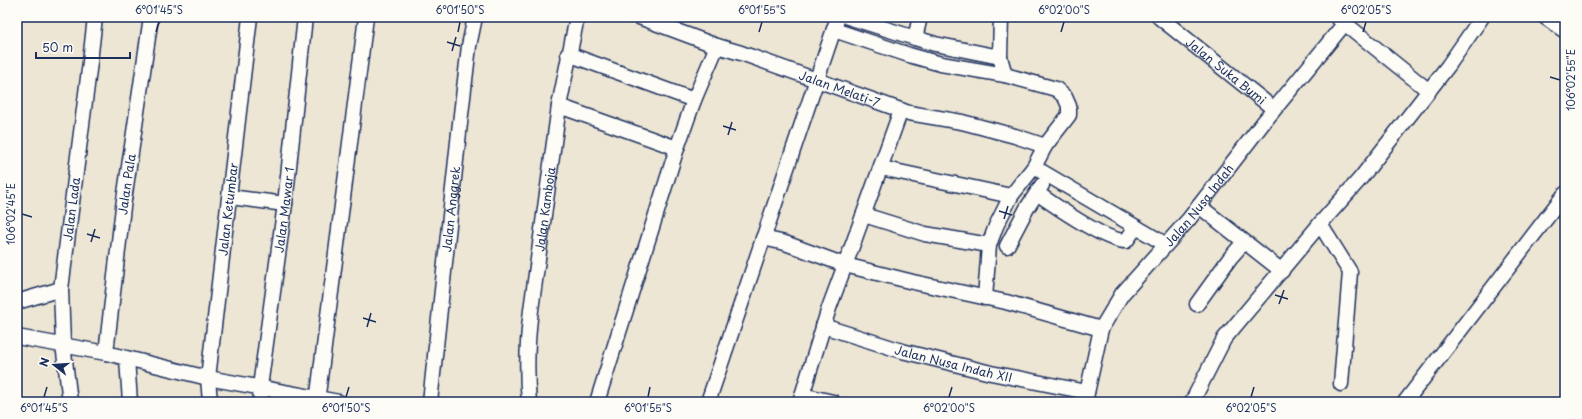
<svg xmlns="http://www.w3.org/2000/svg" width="1582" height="419" font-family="'Playpen Sans',sans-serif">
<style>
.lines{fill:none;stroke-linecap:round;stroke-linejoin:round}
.minor-casing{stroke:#1b2f5e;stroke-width:17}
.minor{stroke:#fdfcf7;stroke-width:14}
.ticks{fill:none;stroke:#1b2f5e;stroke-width:1.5}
.labels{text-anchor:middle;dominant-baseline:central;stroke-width:4;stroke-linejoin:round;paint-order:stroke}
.street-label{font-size:12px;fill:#1b2f5e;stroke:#fdfcf7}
.neatline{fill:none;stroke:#1b2f5e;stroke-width:1.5}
.ticks-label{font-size:10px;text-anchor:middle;fill:#1b2f5e}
</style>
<rect width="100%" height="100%" fill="#eee6d4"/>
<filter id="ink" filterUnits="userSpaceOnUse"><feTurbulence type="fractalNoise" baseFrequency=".025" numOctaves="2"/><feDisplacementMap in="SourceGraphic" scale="8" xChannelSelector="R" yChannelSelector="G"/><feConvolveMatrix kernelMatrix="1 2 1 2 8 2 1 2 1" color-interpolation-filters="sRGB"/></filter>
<g filter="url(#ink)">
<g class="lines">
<!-- minor casing -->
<g class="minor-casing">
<g id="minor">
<path id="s1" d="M639,17L717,46L741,53L909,113L962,122L1015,136L1045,146"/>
<path d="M848,17L915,38"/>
<path d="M920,17L915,38L935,44L1000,57"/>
<path id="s2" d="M1159,17L1274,109"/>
<path d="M1337,17L1429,91"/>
<path d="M1545,17L1565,31"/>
<path d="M834,30L909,55L941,64L1005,75"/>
<path d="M568,54L694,100"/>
<path d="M559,106L677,148"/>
<path d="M1034,167L1165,244"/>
<path d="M881,168L1011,196"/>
<path d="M1037,193C1054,205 1107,242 1126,241L1136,227"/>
<path d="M230,197L285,204"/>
<path d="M1199,206L1282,271"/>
<path d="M864,215L925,234L989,245"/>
<path d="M1320,224L1350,272L1341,384"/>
<path d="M763,238L785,243L845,265L913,282L1006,302L1101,329"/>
<path d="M1007,246L1027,208L1042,185"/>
<path d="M985,298L989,245L996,226L1011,196L1034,167L1045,146L1069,115V106L1065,97L1056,89L1005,75L1000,57L1001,17"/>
<path d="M17,302L61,289"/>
<path d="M1197,304L1230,258L1244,242"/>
<path id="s3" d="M823,326L902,351L991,373L1087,392"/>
<path d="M17,337L106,353L208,378L339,402"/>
<path id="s4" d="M106,353L123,207L151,17"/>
<path d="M127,359L130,402"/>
<path d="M802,395L833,402"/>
<path id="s5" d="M70,402L63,344L61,289L90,62L95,17"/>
<path id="s6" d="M210,402L208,378L250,17"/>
<path id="s7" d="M261,402L260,387L285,204L305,17"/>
<path d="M317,402L366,17"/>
<path id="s8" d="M430,402L460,123L469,46L475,17"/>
<path id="s9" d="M529,402C526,370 527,341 531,310L559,106L577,17"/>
<path d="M597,402L677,148L694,100L717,46"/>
<path d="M708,402L838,17"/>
<path d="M800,402L829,308L854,241L901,110"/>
<path id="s10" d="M1085,402L1101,329L1122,294L1189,219L1263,123L1345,23"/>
<path d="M1192,402L1224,339L1320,224L1360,179L1448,66L1482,17"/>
<path d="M1405,402L1565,194"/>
</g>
</g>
<!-- minor -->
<use href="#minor" class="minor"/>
</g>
</g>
<!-- ticks -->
<path class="ticks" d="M156,32L159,22M458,32L460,22M759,32L762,22M1061,32L1064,22M1363,32L1366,22M447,42L460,46M452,51L456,37M1550,77L1560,80M723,126L736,130M728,135L732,122M999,211L1012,215M22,214L32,217M1004,219L1008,206M87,234L100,238M91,242L95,229M1275,295L1288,299M1279,304L1284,290M363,318L376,322M367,327L371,313M44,397L47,387M346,397L349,387M648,397L650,387M949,397L952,387M1251,397L1254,387"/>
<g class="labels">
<!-- street labels -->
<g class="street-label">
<text stroke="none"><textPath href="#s2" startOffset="86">Jalan Suka Bumi</textPath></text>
<text stroke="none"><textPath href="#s1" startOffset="213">Jalan Melati-7</textPath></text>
<text stroke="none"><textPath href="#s4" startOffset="170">Jalan Pala</textPath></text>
<text stroke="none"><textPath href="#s10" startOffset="233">Jalan Nusa Indah</textPath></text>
<text stroke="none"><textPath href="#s5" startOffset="194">Jalan Lada</textPath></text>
<text stroke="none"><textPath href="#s8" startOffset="194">Jalan Anggrek</textPath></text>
<text stroke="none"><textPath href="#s9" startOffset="194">Jalan Kamboja</textPath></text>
<text stroke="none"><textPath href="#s6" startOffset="194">Jalan Ketumbar</textPath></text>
<text stroke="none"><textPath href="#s7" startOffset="194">Jalan Mawar 1</textPath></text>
<text stroke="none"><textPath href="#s3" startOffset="136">Jalan Nusa Indah XII</textPath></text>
</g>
</g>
<!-- margin -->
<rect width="1582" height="419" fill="none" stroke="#fdfcf7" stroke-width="44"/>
<!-- north arrow -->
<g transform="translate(54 365) rotate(287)" stroke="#fdfcf7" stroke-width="3" paint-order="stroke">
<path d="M0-3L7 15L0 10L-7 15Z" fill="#1b2f5e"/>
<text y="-6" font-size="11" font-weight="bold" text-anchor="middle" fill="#1b2f5e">N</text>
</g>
<!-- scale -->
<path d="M36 52v6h94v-6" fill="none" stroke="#1b2f5e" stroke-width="2"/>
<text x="42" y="52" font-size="12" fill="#1b2f5e" stroke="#fdfcf7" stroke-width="3" paint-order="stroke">50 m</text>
<rect x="22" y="22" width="1538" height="375" class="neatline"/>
<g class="ticks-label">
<text x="159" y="14">6°01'45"S</text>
<text x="460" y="14">6°01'50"S</text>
<text x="762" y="14">6°01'55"S</text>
<text x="1064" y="14">6°02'00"S</text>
<text x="1366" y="14">6°02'05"S</text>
<text transform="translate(1571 80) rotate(-90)" y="4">106°02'55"E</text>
<text transform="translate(11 214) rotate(-90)" y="4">106°02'45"E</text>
<text x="44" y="412">6°01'45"S</text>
<text x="346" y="412">6°01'50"S</text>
<text x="648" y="412">6°01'55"S</text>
<text x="949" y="412">6°02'00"S</text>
<text x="1251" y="412">6°02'05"S</text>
</g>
</svg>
